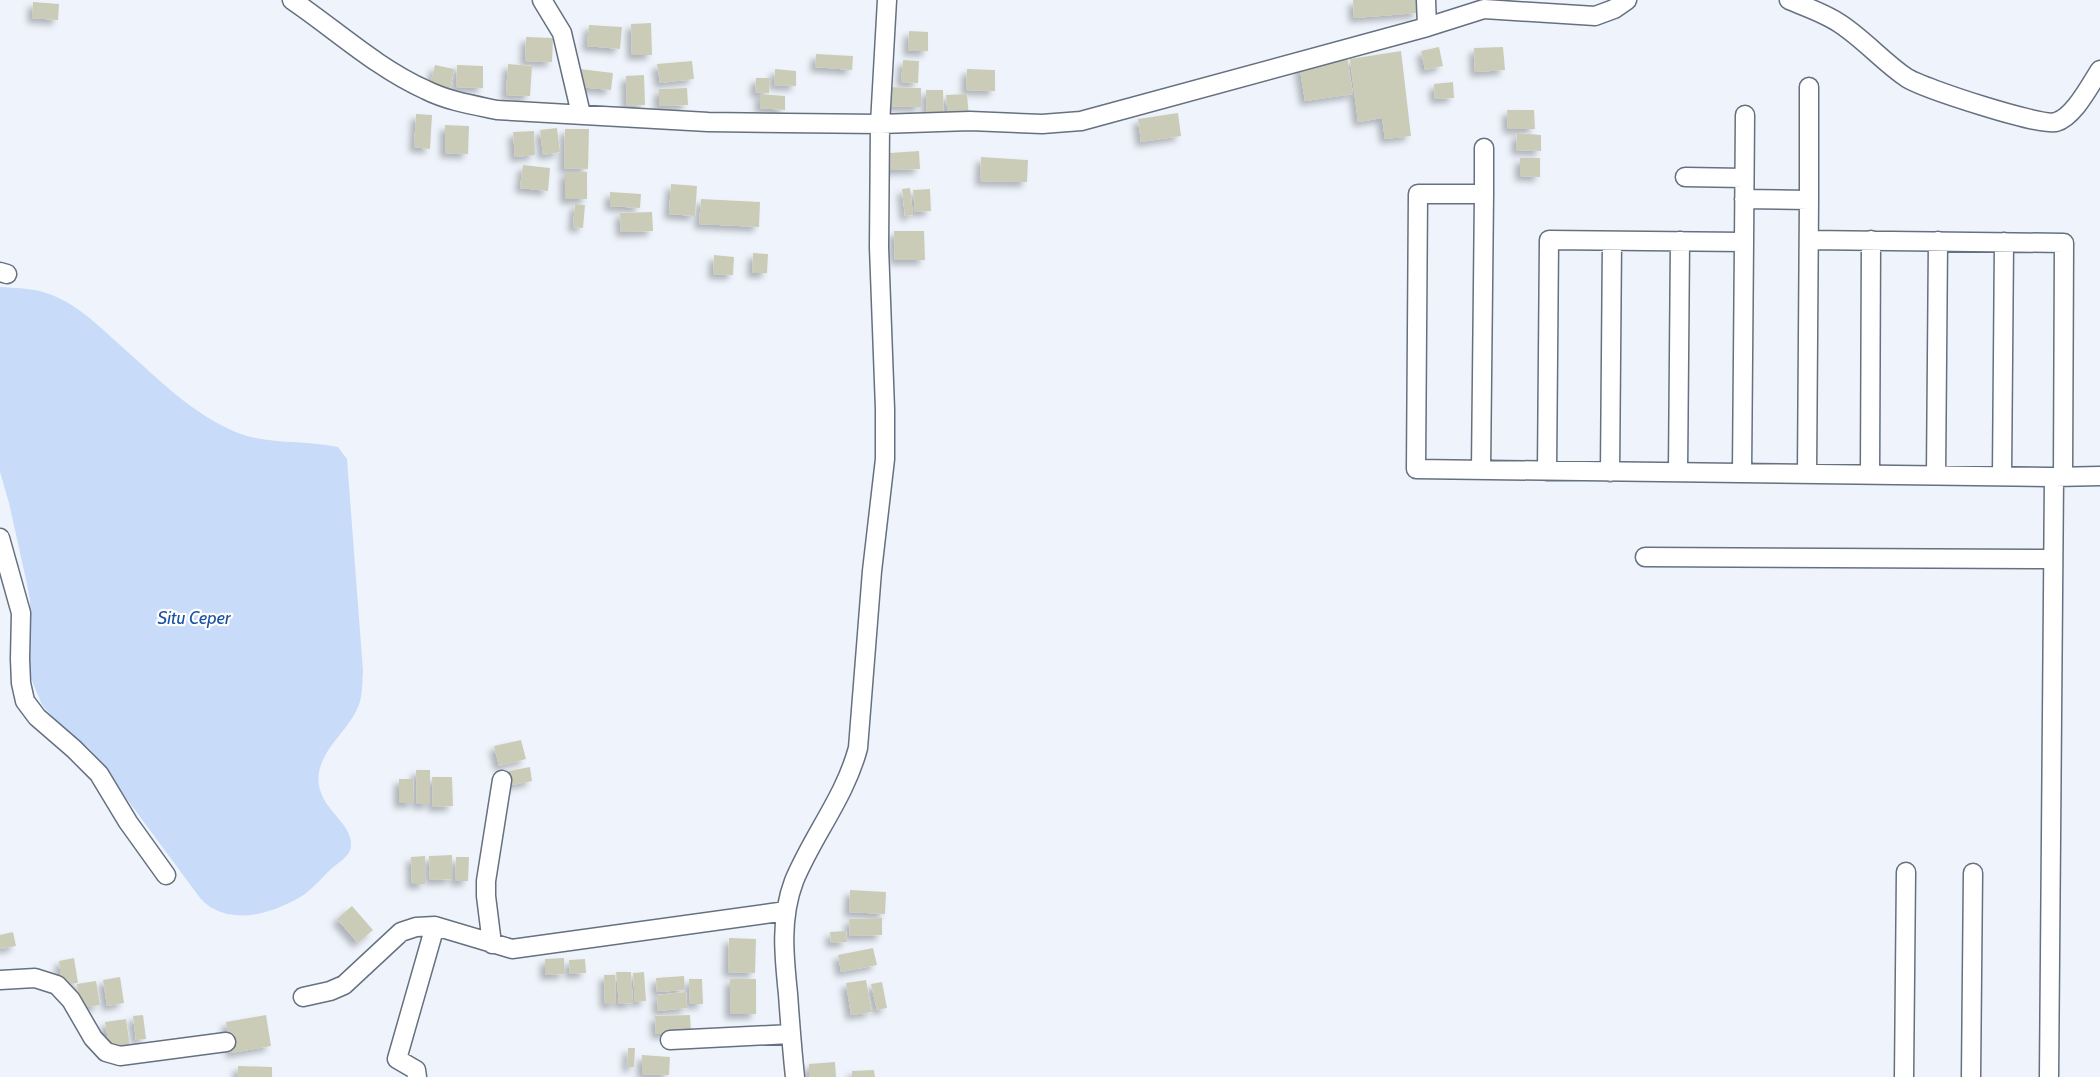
<svg xmlns="http://www.w3.org/2000/svg" width="2100" height="1077" font-family="Cabin,sans-serif">
<style>
.water{fill:#c8dbf8}
.building{fill:#cbccb7;filter:url(#shadow)}
.lines{fill:none;stroke-linecap:round;stroke-linejoin:round}
.minor-casing{stroke:#657080;stroke-width:21}
.minor{stroke:#fff;stroke-width:18}
.labels{text-anchor:middle;dominant-baseline:central;stroke-width:4.5;stroke-linejoin:round;paint-order:stroke}
.water-label{font-size:18px;font-style:italic;fill:#1b52a3;stroke:#fff}
</style>
<defs>
<filter id="shadow"><feDropShadow dx="-5" dy="5" stdDeviation="3" flood-color="#0004"/></filter>
</defs>
<rect width="100%" height="100%" fill="#eff4fc"/>
<!-- water -->
<path class="water" d="M0,287C15,288 31,288 46,293C75,302 98,325 120,345C154,375 188,410 229,429C262,446 303,439 338,447L347,459L363,671C362,682 363,696 358,707C349,729 327,744 320,768C310,806 352,819 351,845C351,856 339,862 331,869C323,877 314,887 305,894C280,910 243,924 214,909C209,907 204,902 200,898L90,749L60,725L42,705L30,676V601L27,584L9,503L0,472Z"/>
<!-- building -->
<path class="building" d="M1353,0H1417L1418,13L1354,18Z
M33,2L59,4L58,20L32,18Z
M651,23L652,55H632L631,24Z
M589,25L622,27L620,49L587,46Z
M909,31L928,32V51H908Z
M526,37L553,38L552,62L525,61Z
M1439,47L1443,66L1425,70L1421,51Z
M1503,47L1505,70L1475,72L1474,48Z
M1401,51L1411,136L1385,139L1382,118L1358,122L1350,59Z
M816,54L853,56L852,70L815,67Z
M1347,56L1353,94L1305,101L1299,64Z
M903,60L919,61L918,83L901,82Z
M692,61L694,79L660,83L657,64Z
M508,64L532,66L530,96L506,95Z
M435,65L454,69L450,90L430,85Z
M457,65L483,66V88L456,87Z
M580,69L613,73L611,90L579,87Z
M775,69L796,71V86L774,85Z
M967,69L995,70V91L966,90Z
M644,75L645,105L627,106L626,76Z
M756,78H770L769,93L755,92Z
M1453,82L1454,98L1435,99L1434,84Z
M884,87L921,88V107L883,106Z
M687,88L688,105L659,106V89Z
M926,90H943L944,119H927Z
M760,94L785,96V110L760,108Z
M967,94L969,117L948,118L946,95Z
M1507,110H1534L1535,129H1508Z
M1178,113L1181,136L1141,142L1138,119Z
M416,114L432,115L430,149L414,147Z
M445,125L469,126L468,154L445,153Z
M557,128L560,152L543,155L540,130Z
M565,129H589L588,169L564,168Z
M534,131L535,155L515,157L513,132Z
M1517,133L1541,135V151L1516,150Z
M919,151L920,169L891,170L890,153Z
M981,157L1028,160L1027,182L980,181Z
M1520,158H1540V177L1520,176Z
M523,165L550,168L548,191L520,188Z
M565,172H587V199H565Z
M671,184L697,186L695,216L669,214Z
M910,188L913,215L905,216L902,189Z
M930,189L931,211L915,212L913,190Z
M610,192L641,194L640,208L610,206Z
M701,199L760,202L759,227L699,224Z
M575,204L585,205L583,228L573,227Z
M652,212L653,231L621,232L620,213Z
M894,231H924L925,260H895Z
M753,253L768,254L767,273H752Z
M714,255L734,257L733,275L713,274Z
M521,740L526,759L499,766L494,746Z
M530,767L532,781L507,786L504,772Z
M416,770H430V804H417Z
M432,777H452L453,806L433,807Z
M399,779H413L414,803H399Z
M452,855V879L430,880L429,856Z
M425,856V884H412L411,857Z
M456,857H469L468,881H455Z
M850,890L886,892L885,914L849,912Z
M352,906L373,930L358,943L337,919Z
M882,918V935L850,936L849,919Z
M846,931L847,942L831,943L830,932Z
M13,932L16,946L0,949V935Z
M729,938L756,939L755,973L728,972Z
M873,948L877,965L841,972L838,955Z
M74,958L78,983L62,985L59,961Z
M564,958L565,974L545,975V959Z
M585,959L586,973L570,974L569,960Z
M616,972H631L633,1003L619,1004Z
M644,972L646,1001L635,1002L633,973Z
M604,975H615L616,1004H605Z
M684,976L685,990L657,992L656,978Z
M120,977L124,1003L107,1006L103,980Z
M689,979H702L703,1004H690Z
M730,979H756V1014H730Z
M866,980L872,1012L851,1015L846,983Z
M96,981L100,1005L80,1008L77,984Z
M882,982L887,1008L877,1010L871,984Z
M686,992L687,1008L658,1011L657,995Z
M143,1015L146,1039L136,1040L133,1016Z
M266,1015L271,1046L231,1053L226,1022Z
M690,1015L691,1032L656,1034L655,1016Z
M126,1019L130,1046L110,1050L105,1022Z
M628,1048H635L634,1067H627Z
M642,1055L670,1057L669,1075L642,1074Z
M835,1062L836,1077H809V1064Z
M238,1066L272,1067V1077H237Z
M874,1070L875,1077H852V1071Z"/>
<g class="lines">
<!-- minor casing -->
<g class="minor-casing">
<path id="minor" d="M292,0C336,30 377,68 426,90C448,101 473,105 497,110L708,122L880,124L970,121L1042,124L1081,121L1427,27L1484,9L1595,16L1614,9L1627,0
M542,0L562,33L581,114
M1426,0L1427,27
M1789,0C1806,7 1824,13 1839,23C1864,39 1883,62 1907,78C1923,88 2041,127 2056,122C2074,117 2090,85 2100,70
M1809,87V200
M1685,177L1744,178
M1484,194V148
M1744,199L1809,200L1807,474
M1809,240L2064,243L2063,476
M1744,242L1745,115
M0,272L7,274
M1481,470L1484,194H1418L1416,469C1628,472 1841,475 2054,477L2049,1077
M1547,471L1549,240L1744,242L1742,473
M1610,472L1612,241
M1678,472L1680,241
M1870,475L1871,240
M1936,475L1938,241
M2002,476L2004,242
M2054,477L2100,476
M0,538L21,613L20,659L21,683L25,701L37,717L74,749L99,774L128,822L166,875
M1645,557L2053,559
M492,944L486,896V881L502,780
M0,980L35,978L57,985L71,1000L93,1038L106,1052L120,1056L226,1042
M303,997L330,991L344,985L401,932L416,927L435,926L512,949L786,911
M670,1040L791,1034
M417,1077L416,1070L397,1059L435,926
M795,1077C792,1049 790,1022 788,994C784,956 780,918 794,881C813,835 845,797 858,748L872,571L885,459V409L879,247L880,124L887,0
M1904,1077L1906,872
M1971,1077L1973,873"/>
</g>
<!-- minor -->
<use href="#minor" class="minor"/>
</g>
<g class="labels">
<!-- water labels -->
<g class="water-label">
<text x="194" y="618">Situ Ceper</text>
</g>
</g>
</svg>
